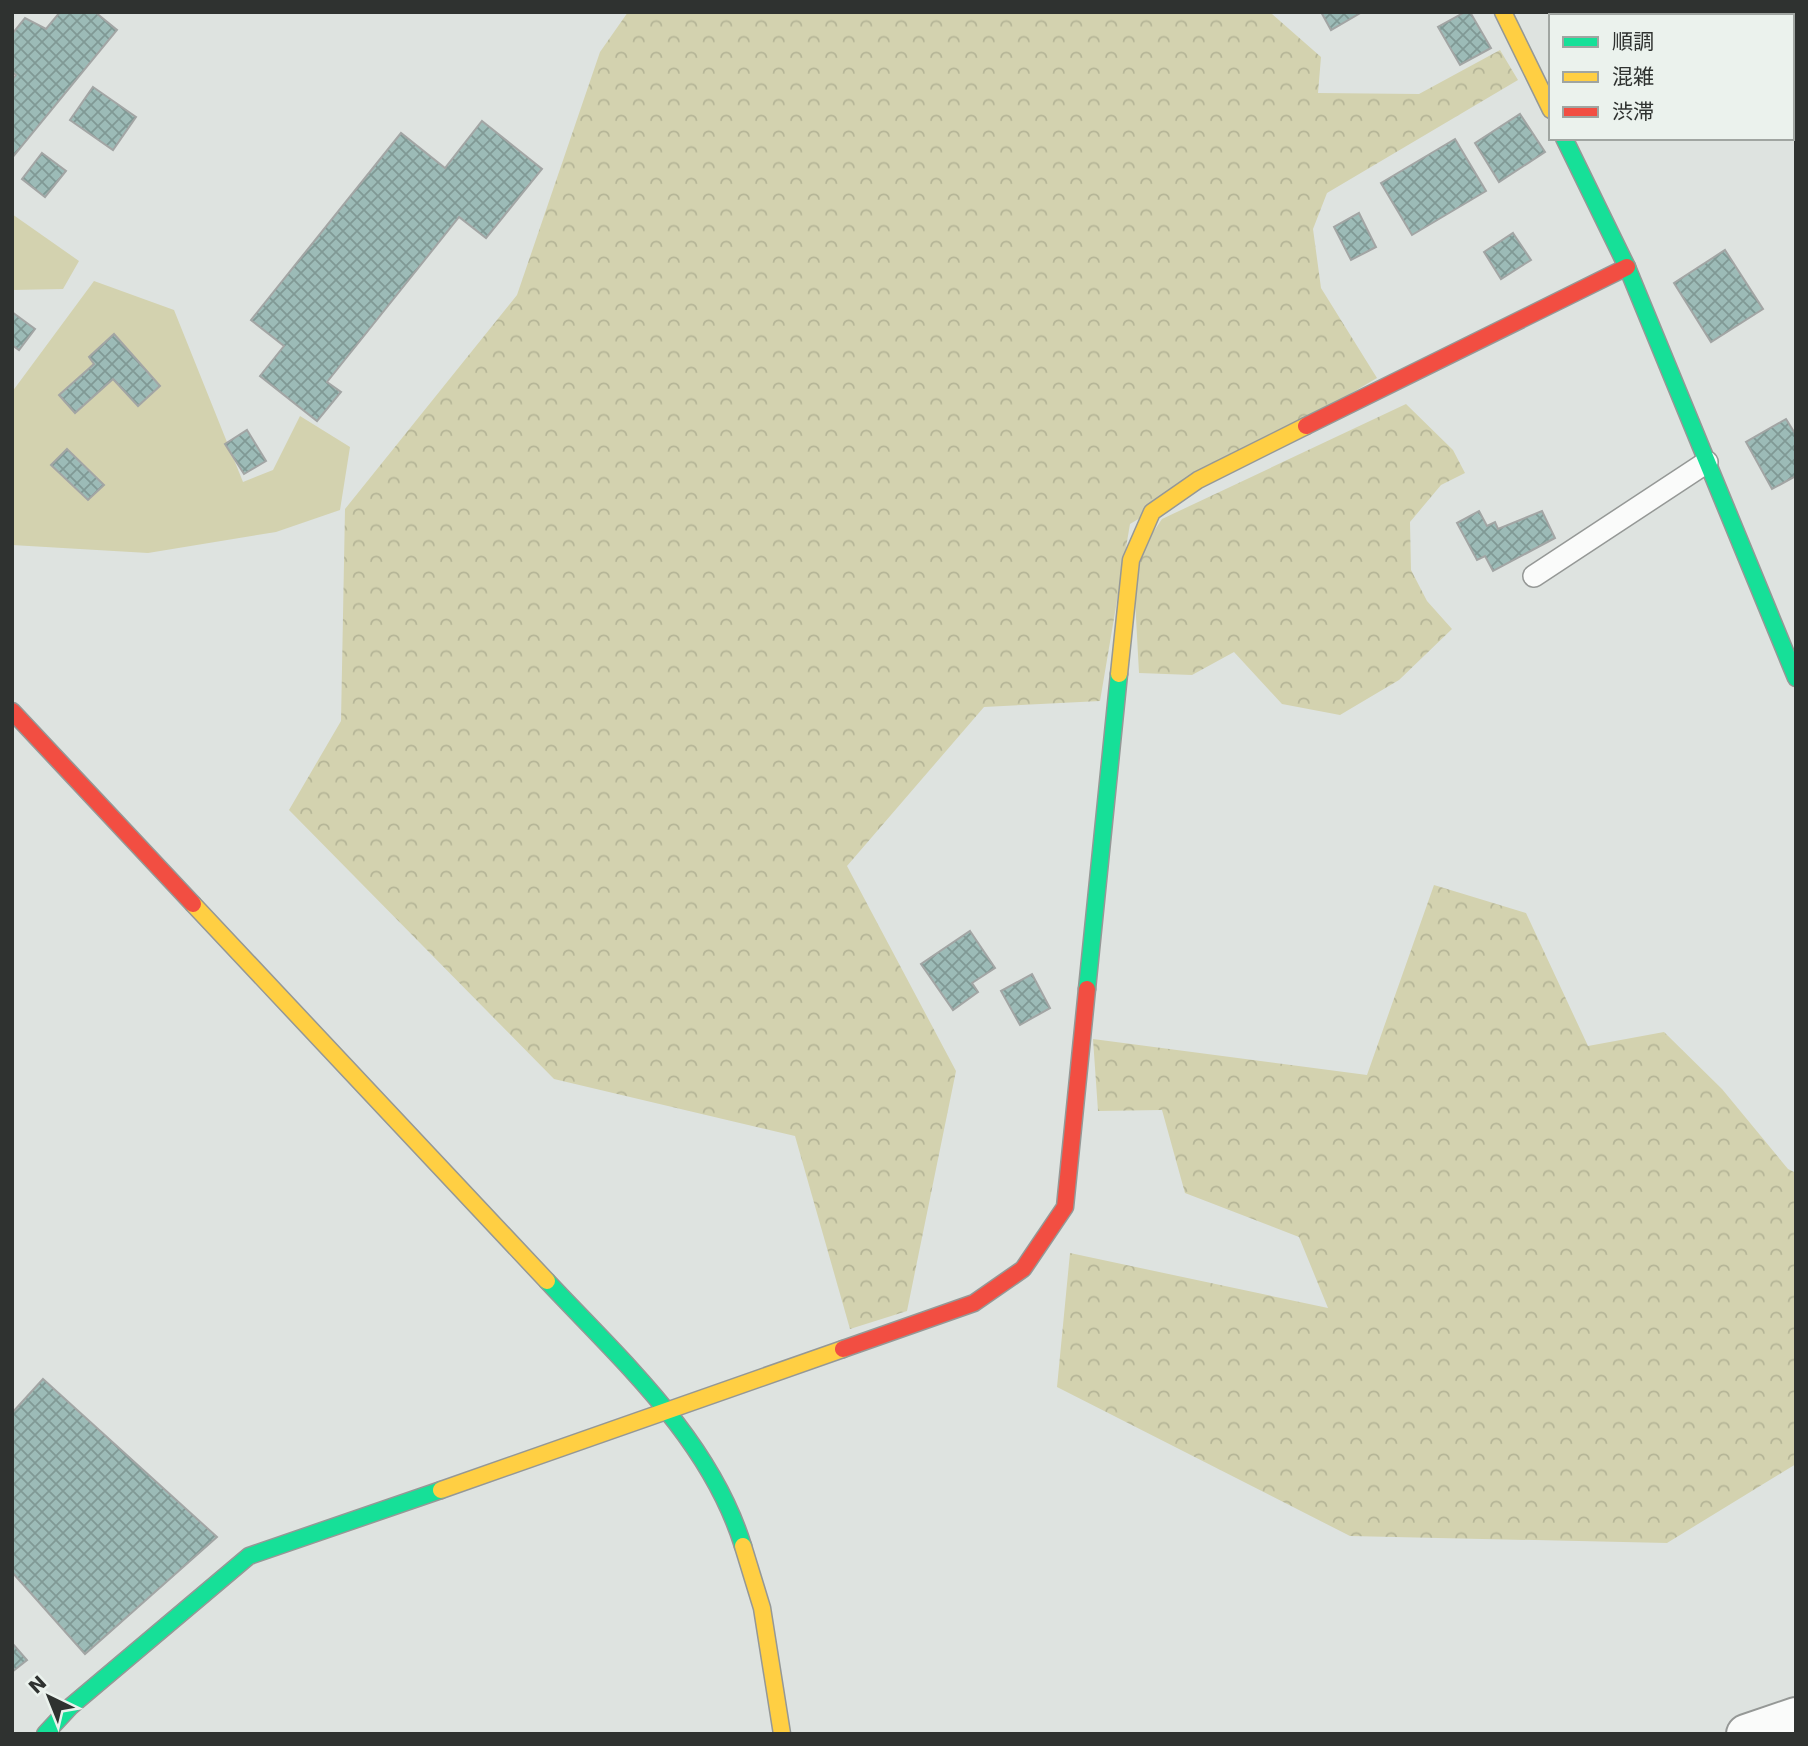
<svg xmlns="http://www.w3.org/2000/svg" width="1808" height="1746" font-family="'DejaVu Sans','Noto Sans JP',sans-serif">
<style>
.grass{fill:#d3d2af}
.forest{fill:url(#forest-crowns)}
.building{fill:url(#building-cross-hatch);stroke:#a2a5a4;stroke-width:2}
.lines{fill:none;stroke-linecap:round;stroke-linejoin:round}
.lane-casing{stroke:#959896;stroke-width:24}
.street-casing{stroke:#959896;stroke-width:42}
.fast-casing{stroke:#959896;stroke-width:19}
.slow-casing{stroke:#959896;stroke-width:19}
.jam-casing{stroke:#959896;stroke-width:19}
.lane{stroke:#fafbfa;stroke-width:21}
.street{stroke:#fafbfa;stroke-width:38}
.fast{stroke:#16e098;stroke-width:16}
.slow{stroke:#ffcf43;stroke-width:16}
.jam{stroke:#f24e42;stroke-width:16}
</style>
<defs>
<pattern id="forest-crowns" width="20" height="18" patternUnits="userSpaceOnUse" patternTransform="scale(1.75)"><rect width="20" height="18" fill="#d3d2af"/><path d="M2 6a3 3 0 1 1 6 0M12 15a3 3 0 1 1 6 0" fill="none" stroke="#b5b597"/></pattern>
<pattern id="building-cross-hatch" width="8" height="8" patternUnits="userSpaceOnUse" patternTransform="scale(1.75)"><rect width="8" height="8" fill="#9cbbb7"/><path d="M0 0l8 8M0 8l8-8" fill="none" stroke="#809995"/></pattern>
</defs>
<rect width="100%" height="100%" fill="#dee3e0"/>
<!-- grass -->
<path class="grass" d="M12,214L79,261L63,289L12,290Z
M94,281L174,310L243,482L273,470L300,416L350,447L340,510L276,532L148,553L12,545V392Z"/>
<!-- forest -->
<path class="forest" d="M628,12H1272V14L1321,57L1318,93L1419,94L1500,50L1518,80L1327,193L1313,229L1321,288L1377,378L1130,524L1100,701L984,707L847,866L956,1071L907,1311L850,1329L795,1136L554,1079L289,810L341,721L345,509L517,295L600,52Z
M1769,12H1796V76L1792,78V16H1763Z
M1406,404L1453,450L1465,473L1441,485L1410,522L1411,570L1427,601L1452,629L1399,680L1340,715L1282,704L1234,652L1192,675L1139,673L1133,562L1162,519Z
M1434,885L1526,913L1588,1046L1664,1032L1722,1089L1788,1169L1796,1173V1464L1667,1543L1350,1536L1057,1387L1070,1253L1328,1308L1299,1237L1185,1193L1162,1110L1098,1111L1093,1039L1367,1075Z"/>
<!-- building -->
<path class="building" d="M60,12H95L117,30L12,158V80L16,75L12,72V34L25,18L46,29Z
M1321,12H1362L1331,30Z
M1465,12H1470L1491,48L1460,65L1438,27Z
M93,87L136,117L113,150L70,120Z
M1520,114L1545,152L1499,182L1475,143Z
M482,121L542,169L486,238L459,217L327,382L341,392L317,421L260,376L284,346L251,320L401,133L445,168Z
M1455,139L1486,191L1412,235L1381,183Z
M42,153L66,171L45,197L22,179Z
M1359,213L1376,247L1351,260L1334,227Z
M1513,233L1531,260L1501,279L1484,252Z
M1725,250L1763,309L1711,342L1674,283Z
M12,312L35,329L19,350L12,345Z
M114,334L160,386L138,406L113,379L75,413L59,395L94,364L89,357Z
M1786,419L1796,435V476L1772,489L1746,442Z
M247,430L266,461L244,474L225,444Z
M67,449L104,485L88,500L51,465Z
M1479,511L1487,526L1495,522L1498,529L1542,511L1555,538L1493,571L1485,556L1477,560L1457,523Z
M970,931L995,968L972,983L978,992L953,1010L921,964Z
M1032,974L1050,1008L1020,1025L1001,991Z
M43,1379L217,1537L85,1654L12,1572V1413Z
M12,1643L27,1660L12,1672Z"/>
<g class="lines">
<!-- lane casing -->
<g class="lane-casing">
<path id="lane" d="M1534,576L1707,462"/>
</g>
<!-- street casing -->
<g class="street-casing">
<path id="street" d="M1746,1734L1796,1717"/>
</g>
<!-- fast casing -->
<g class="fast-casing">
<path id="fast" d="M1564,138L1627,267L1796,678
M1087,989L1119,674
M547,1281C621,1360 710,1439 743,1546
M45,1734L70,1707L249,1556L441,1490"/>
</g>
<!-- slow casing -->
<g class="slow-casing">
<path id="slow" d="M1503,12L1551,110
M1119,674L1131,560L1152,512L1198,480L1306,426
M193,904L547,1281
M441,1490L843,1349
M743,1546L762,1608L782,1734"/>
</g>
<!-- jam casing -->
<g class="jam-casing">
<path id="jam" d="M1306,426L1627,267
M12,711L193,904
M843,1349L974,1303L1023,1269L1065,1207L1087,989"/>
</g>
<!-- lane -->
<use href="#lane" class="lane"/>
<!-- street -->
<use href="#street" class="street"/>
<!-- fast -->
<use href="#fast" class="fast"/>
<!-- slow -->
<use href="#slow" class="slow"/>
<!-- jam -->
<use href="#jam" class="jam"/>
</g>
<!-- border -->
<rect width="1808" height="1746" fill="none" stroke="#2f3230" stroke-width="28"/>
<!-- legend -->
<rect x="1549" y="14" width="245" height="126" fill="#ebf2ed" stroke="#a0a5a1" stroke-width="2"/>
<rect x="1563" y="37" width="35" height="10" fill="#16e098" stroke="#a0a5a1" stroke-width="2"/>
<text x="1612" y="49" font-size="21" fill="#2f3230">順調</text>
<rect x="1563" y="72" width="35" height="10" fill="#ffcf43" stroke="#a0a5a1" stroke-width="2"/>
<text x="1612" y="84" font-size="21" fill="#2f3230">混雑</text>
<rect x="1563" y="107" width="35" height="10" fill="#f24e42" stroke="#a0a5a1" stroke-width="2"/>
<text x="1612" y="119" font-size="21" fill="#2f3230">渋滞</text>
<!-- north arrow -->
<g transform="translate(49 1697) rotate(317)" stroke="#ebf2ed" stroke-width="5" paint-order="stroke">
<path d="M0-5L12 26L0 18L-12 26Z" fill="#2f3230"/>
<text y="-10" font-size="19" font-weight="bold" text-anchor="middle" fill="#2f3230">N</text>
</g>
</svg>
